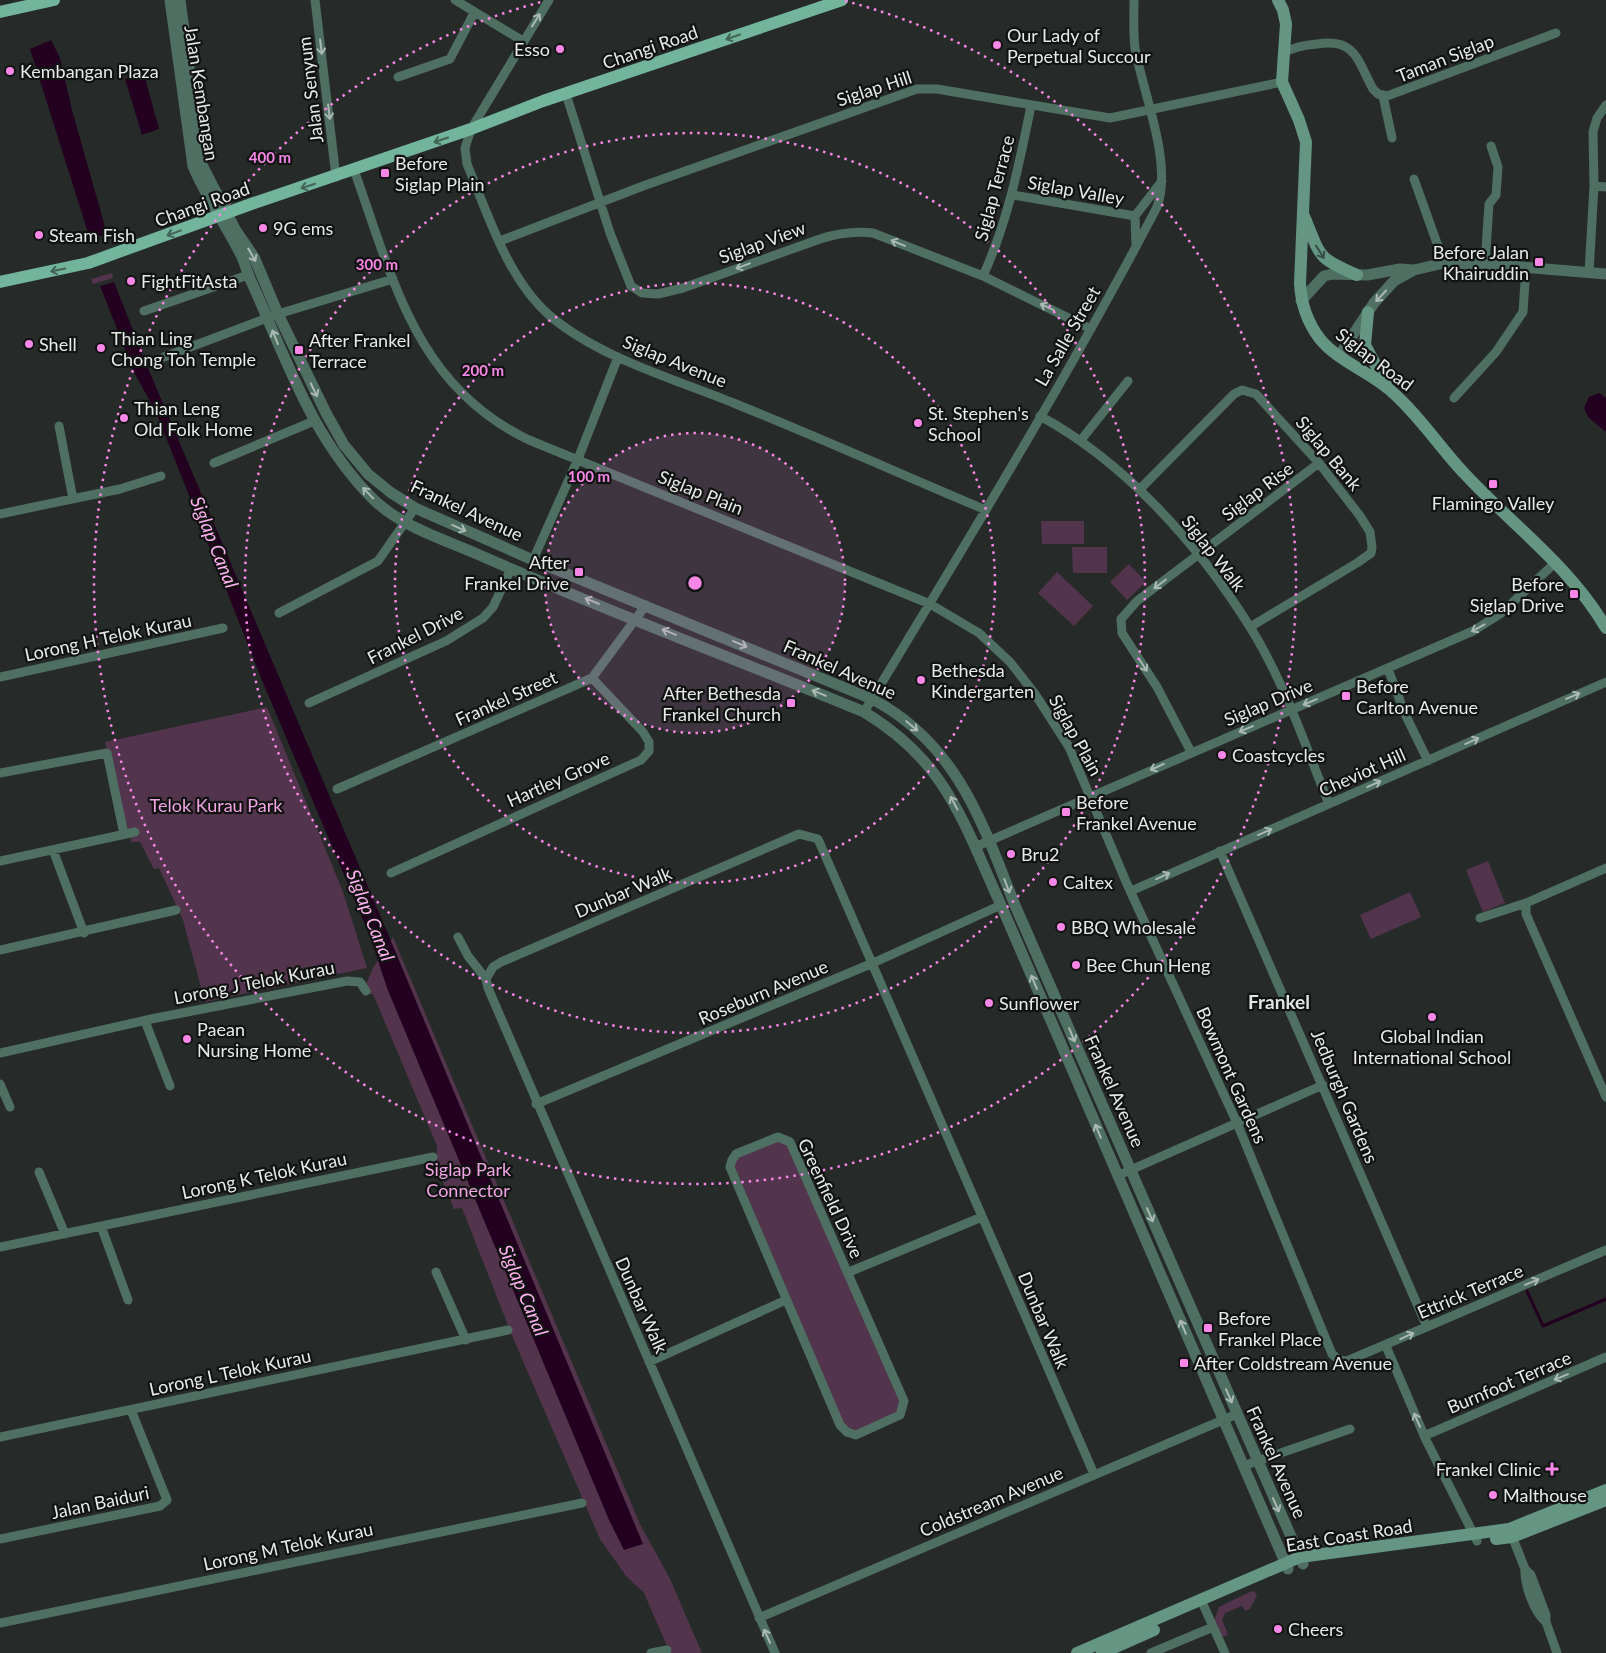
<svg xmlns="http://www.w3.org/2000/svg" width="1606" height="1653" font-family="Lato,sans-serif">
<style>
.green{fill:#52344c}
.water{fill:#240020}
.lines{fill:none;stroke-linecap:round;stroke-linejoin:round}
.stream{stroke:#240020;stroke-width:3}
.minor{stroke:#506f63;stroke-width:9}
.tertiary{stroke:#506f63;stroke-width:11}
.secondary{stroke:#649683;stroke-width:12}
.primary{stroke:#72b49c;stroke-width:12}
.oneway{stroke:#abb9b3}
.oneway2{stroke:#426457}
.oneway3{stroke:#364e45}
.ring{fill:none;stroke:#fa87e7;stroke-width:2.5;stroke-dasharray:2.5 5}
.poi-dot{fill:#fa87e7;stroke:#111312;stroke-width:2}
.labels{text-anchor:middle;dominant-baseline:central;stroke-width:4.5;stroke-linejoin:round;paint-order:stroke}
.poi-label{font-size:18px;fill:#e7eae8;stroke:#111312;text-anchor:start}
.street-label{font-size:18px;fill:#e7eae8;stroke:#111312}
.park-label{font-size:18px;fill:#f1a4e3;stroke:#111312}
.water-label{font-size:19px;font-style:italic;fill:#fdafee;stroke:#111312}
.neighbourhood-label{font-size:19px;font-weight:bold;fill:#e0e6e3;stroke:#111312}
.centre{fill:#fa87e7;stroke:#111312;stroke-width:2.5}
.ring-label{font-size:15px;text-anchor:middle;font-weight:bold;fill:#fa87e7;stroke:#111312;stroke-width:4.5;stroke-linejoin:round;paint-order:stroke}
</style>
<rect width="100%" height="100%" fill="#262b29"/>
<!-- green -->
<path class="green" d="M112,273L113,278L93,284L91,279Z
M1041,521H1084V544H1042Z
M1072,547H1107V573H1073Z
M1129,564L1146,582L1127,600L1110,582Z
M1057,572L1093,606L1074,626L1038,593Z
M267,707L343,892L367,968L205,1002L183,920L159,868L154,869L140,842H131V838L135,836L133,828L128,829L127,827L105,742Z
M1488,861L1505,903L1483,912L1466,870Z
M1410,892L1421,917L1371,939L1360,915Z
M393,937L640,1524L670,1579L702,1653H670L644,1593L626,1576L600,1539L513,1338L462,1208L454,1209L436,1165L437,1146L373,994H368L365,987L373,968Z
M785,1138L903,1409L877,1426L847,1432L732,1160Z
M1252,1591L1255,1592L1257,1595L1250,1609L1245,1611L1242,1606L1225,1613L1222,1620L1228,1634L1222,1638L1214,1621L1219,1607Z"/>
<!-- water -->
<path class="water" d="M51,40L60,58L72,110L107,234L90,239L30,49Z
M144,74L159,129L142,135L125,79Z
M114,282L148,368L388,934L643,1544L624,1550L609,1520L387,988L371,939L261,678L156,412L135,374L100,286Z
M1599,393L1606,398V432L1588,417L1584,408L1589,397Z"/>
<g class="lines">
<!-- stream -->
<path class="stream" d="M1527,1291L1543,1326L1606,1299"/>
<!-- minor -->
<path class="minor" d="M315,0L336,177
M455,0L523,41
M549,0L471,129L465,148L467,164C488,214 507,278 549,315C599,358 675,379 736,404C820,438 903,475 986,510
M1283,53C1294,47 1304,45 1317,44C1356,38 1357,60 1373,89L1378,94L1387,96L1556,33
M398,77L450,59L474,13
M566,94L610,233L631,286L642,293L658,294L683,288L820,239C839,233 854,231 873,233L983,276L1091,329
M1383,96L1392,138
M354,170C393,278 415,386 529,440L930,604L979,633L1010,662L1035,694L1069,747L1127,884L1237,1123L1332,1354L1339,1360L1347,1361L1606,1250
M1414,179L1444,263
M1594,186L1606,187
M1013,195L1135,216
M500,241L643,186L917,89H937L1110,118L1282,82
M1136,247L1135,216L1162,181
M1485,264L1489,204L1496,195L1498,167L1491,146
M1589,273L1594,186L1593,132L1597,118L1606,105
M983,276C1008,221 1019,165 1031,106
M144,311L248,275
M164,357L278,314L393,279
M1454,398L1496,352L1523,312L1526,267
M1040,416C1125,462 1199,545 1250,627C1284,681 1305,745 1329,804
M59,426L73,499
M1081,440L1128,381
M214,463L314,421
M1141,488L1234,394L1242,390L1256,394L1319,463L1360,516L1370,532L1372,547L1371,553L1357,563L1250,627
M0,514L120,489L161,476
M533,560L578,459L618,357
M279,613L378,561L415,508
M1388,669L1405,714L1428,761
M0,677L223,628
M309,703L446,641L483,618L493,607L511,569
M864,712C965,545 1067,379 1157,207C1173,162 1143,94 1135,48C1133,33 1134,16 1134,1
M1191,752L1157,687L1122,633L1121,619L1137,601L1319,463
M0,773L107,753L124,834
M337,789L592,678L646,605
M975,847L1473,631L1500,614L1555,563L1553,561
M53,850L84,933
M1220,851L1427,1327
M0,861L135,832
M391,873L641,760L649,751V742L643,732L592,678
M1131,891L1606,682
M1526,903V914L1606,1097
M1480,918L1526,903L1606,868
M458,937L468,956L486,979
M0,950L176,910
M145,1021L170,1086
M0,1053L151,1019L347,981L360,982L366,991
M0,1084L10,1107
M536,1104L873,963L1001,905
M778,1137L790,1142L904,1401L900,1415L856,1435L847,1432L840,1425L730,1167L732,1160L736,1154Z
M39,1172L65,1234
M1117,1176L1323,1085
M101,1226L128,1300
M0,1247L433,1157
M436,1272L466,1340
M849,1272L982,1217
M1386,1346L1426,1440L1477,1541
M649,1362L786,1300
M1424,1436L1606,1357
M0,1437L508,1330
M1243,1466L1350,1429
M1510,1531L1525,1569L1531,1575L1546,1615V1622L1557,1653
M0,1539L160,1506L167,1500L131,1410
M1525,1569C1524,1584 1534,1613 1546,1622
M1201,1600L1225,1653
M759,1618L1237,1414
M0,1623L582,1503
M651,1653L667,1650
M775,1653L488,988L486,979L493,967L501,962L799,834L818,839L1094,1474
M1151,1653L1213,1627"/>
<!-- tertiary -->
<path class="tertiary" d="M170,0L193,166C206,197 226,225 241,255C245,263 247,272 251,281C287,360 311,437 374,500C403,528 449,541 484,557C609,612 738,660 864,712C947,762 963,822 1001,905L1288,1569
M180,0L202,165L235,229L254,257L278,314L326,413L344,445L368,474L390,492L415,508L533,560L872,699C956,743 982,821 1014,903L1303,1564
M1301,301L1324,276L1333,274L1367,275L1400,269L1414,270L1444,263L1485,264L1606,274
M1339,356L1374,303L1394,281L1414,270"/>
<!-- secondary -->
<path class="secondary" d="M1278,0L1283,10L1286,24L1282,82L1299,120L1306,142L1300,283C1301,304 1307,322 1320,339C1338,361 1368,371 1390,390C1418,414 1438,445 1463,472C1511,524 1570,566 1606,628
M1304,216C1321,256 1315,257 1357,275
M1368,312L1365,345L1387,386
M1496,1539L1512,1537L1606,1500
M1077,1653L1300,1557L1509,1529L1606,1490
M1102,1653L1154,1630"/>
<!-- primary -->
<path class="primary" d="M0,12L54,0
M0,282L88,263L254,203L471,129L543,101L842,0"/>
</g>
<!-- one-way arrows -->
<defs><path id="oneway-shaft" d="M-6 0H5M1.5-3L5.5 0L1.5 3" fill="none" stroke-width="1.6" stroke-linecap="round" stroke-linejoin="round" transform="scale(1.25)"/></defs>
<g class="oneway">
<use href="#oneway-shaft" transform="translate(536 20) rotate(-58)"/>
<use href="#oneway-shaft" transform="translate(321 47) rotate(83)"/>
<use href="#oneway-shaft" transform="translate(329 112) rotate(83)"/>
<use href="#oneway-shaft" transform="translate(898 243) rotate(-158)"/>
<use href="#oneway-shaft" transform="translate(252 255) rotate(60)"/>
<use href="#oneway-shaft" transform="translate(743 266) rotate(160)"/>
<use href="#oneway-shaft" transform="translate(1381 296) rotate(133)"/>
<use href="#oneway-shaft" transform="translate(1047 307) rotate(-155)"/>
<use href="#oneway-shaft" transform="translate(275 337) rotate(-112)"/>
<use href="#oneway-shaft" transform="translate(314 390) rotate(64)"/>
<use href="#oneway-shaft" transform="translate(368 493) rotate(-134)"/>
<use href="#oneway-shaft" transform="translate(459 528) rotate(24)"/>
<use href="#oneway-shaft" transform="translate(1160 584) rotate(143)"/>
<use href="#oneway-shaft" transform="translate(592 601) rotate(-158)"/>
<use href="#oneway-shaft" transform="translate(1478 628) rotate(151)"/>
<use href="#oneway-shaft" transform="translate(669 632) rotate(-158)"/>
<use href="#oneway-shaft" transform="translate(740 644) rotate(23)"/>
<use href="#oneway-shaft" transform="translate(1143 665) rotate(57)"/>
<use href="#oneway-shaft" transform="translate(819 693) rotate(-158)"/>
<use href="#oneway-shaft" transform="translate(1573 696) rotate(-23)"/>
<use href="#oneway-shaft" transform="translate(1310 702) rotate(157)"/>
<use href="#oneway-shaft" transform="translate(912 726) rotate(40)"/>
<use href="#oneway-shaft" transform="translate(1246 729) rotate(157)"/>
<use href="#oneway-shaft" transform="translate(1472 741) rotate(-24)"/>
<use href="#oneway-shaft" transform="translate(1157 767) rotate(156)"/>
<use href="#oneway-shaft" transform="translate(1374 784) rotate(-24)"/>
<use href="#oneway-shaft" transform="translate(954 803) rotate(-118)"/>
<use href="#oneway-shaft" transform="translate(1265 832) rotate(-24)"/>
<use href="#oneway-shaft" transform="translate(1163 876) rotate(-24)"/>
<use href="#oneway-shaft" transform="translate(1007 886) rotate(69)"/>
<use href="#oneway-shaft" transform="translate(1034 982) rotate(-113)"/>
<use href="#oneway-shaft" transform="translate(1072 1035) rotate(67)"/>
<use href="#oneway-shaft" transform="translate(1098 1131) rotate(-113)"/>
<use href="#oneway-shaft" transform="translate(1150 1215) rotate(66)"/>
<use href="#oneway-shaft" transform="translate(1532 1282) rotate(-23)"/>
<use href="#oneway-shaft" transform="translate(1183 1327) rotate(-113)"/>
<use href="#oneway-shaft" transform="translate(1407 1336) rotate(-24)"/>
<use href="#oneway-shaft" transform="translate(1561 1377) rotate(157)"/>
<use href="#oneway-shaft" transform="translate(1229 1396) rotate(66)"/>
<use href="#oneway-shaft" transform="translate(1417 1420) rotate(-114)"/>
<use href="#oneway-shaft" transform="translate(1276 1505) rotate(66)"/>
<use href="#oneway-shaft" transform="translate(767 1636) rotate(-114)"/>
</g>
<g class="oneway2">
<use href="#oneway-shaft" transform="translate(733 37) rotate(161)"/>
<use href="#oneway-shaft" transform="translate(441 140) rotate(161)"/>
<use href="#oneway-shaft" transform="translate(308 186) rotate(162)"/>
<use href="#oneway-shaft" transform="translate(174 233) rotate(160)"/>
<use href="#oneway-shaft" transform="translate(58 270) rotate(168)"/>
</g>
<use class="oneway3" href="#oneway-shaft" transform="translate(1320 252) rotate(58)"/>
<!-- distance rings -->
<circle cx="695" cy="583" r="150" fill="#fa87e7" fill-opacity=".12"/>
<g class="ring">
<circle cx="695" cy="583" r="150"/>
<circle cx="695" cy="583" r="300"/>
<circle cx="695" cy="583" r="450"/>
<path d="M845 1A601 601 0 1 1 545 1"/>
</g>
<!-- markers -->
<g class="poi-dot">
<circle cx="997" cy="45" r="5"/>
<circle cx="560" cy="49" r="5"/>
<circle cx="10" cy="71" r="5"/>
<rect x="380" y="168" width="10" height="10" rx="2.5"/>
<circle cx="263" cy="228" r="5"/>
<circle cx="39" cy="235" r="5"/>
<rect x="1534" y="257" width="10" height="10" rx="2.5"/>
<circle cx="131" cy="281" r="5"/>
<circle cx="29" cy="344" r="5"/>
<circle cx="101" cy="348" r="5"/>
<rect x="294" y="345" width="10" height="10" rx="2.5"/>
<circle cx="124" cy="418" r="5"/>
<circle cx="918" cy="423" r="5"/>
<rect x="1488" y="479" width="10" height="10" rx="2.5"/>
<rect x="574" y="567" width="10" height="10" rx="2.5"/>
<rect x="1569" y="589" width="10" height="10" rx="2.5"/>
<circle cx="921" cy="680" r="5"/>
<rect x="1341" y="691" width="10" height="10" rx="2.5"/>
<rect x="786" y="698" width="10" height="10" rx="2.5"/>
<circle cx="1222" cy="755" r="5"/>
<rect x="1061" y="807" width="10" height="10" rx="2.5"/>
<circle cx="1011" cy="854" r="5"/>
<circle cx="1053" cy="882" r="5"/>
<circle cx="1061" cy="927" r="5"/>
<circle cx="1076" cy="965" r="5"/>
<circle cx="989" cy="1003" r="5"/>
<circle cx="1432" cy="1017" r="5"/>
<circle cx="187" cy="1039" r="5"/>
<rect x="1203" y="1323" width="10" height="10" rx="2.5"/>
<rect x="1179" y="1358" width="10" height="10" rx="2.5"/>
<path d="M1549.5 1461.5h5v5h5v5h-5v5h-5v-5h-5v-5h5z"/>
<circle cx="1493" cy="1495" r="5"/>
<circle cx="1278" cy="1629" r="5"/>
</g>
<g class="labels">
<!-- poi labels -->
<g class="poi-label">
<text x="1007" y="35">Our Lady of<tspan x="1007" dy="21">Perpetual Succour</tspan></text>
<text x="550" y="49" text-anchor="end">Esso</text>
<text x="20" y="71">Kembangan Plaza</text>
<text x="395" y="163">Before<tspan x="395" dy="21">Siglap Plain</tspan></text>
<text x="273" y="228">9G ems</text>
<text x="49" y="235">Steam Fish</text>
<text x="1529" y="252" text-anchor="end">Before Jalan<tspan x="1529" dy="21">Khairuddin</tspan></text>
<text x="141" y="281">FightFitAsta</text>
<text x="111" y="338">Thian Ling<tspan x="111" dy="21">Chong Toh Temple</tspan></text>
<text x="309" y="340">After Frankel<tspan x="309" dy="21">Terrace</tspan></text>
<text x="39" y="344">Shell</text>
<text x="134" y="408">Thian Leng<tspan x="134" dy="21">Old Folk Home</tspan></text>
<text x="928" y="413">St. Stephen's<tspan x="928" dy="21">School</tspan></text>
<text x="1493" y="503" text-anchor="middle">Flamingo Valley</text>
<text x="569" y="562" text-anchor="end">After<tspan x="569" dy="21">Frankel Drive</tspan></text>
<text x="1564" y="584" text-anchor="end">Before<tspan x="1564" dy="21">Siglap Drive</tspan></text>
<text x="931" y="670">Bethesda<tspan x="931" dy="21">Kindergarten</tspan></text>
<text x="1356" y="686">Before<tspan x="1356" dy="21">Carlton Avenue</tspan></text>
<text x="781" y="693" text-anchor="end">After Bethesda<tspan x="781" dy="21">Frankel Church</tspan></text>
<text x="1232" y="755">Coastcycles</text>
<text x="1076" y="802">Before<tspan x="1076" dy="21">Frankel Avenue</tspan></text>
<text x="1021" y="854">Bru2</text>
<text x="1063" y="882">Caltex</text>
<text x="1071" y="927">BBQ Wholesale</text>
<text x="1086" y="965">Bee Chun Heng</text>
<text x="999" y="1003">Sunflower</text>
<text x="197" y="1029">Paean<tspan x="197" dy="21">Nursing Home</tspan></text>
<text x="1432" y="1036" text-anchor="middle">Global Indian<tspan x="1432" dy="21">International School</tspan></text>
<text x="1218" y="1318">Before<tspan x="1218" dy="21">Frankel Place</tspan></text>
<text x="1194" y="1363">After Coldstream Avenue</text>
<text x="1541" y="1469" text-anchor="end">Frankel Clinic</text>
<text x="1503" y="1495">Malthouse</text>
<text x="1288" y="1629">Cheers</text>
</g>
<!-- street labels -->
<g class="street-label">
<text transform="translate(650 47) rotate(-19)">Changi Road</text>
<text transform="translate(1445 58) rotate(-21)">Taman Siglap</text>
<text transform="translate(874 88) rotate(-18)">Siglap Hill</text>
<text transform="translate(310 90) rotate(-97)">Jalan Senyum</text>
<text transform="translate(202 93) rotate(81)">Jalan Kembangan</text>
<text transform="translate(994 188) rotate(-75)">Siglap Terrace</text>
<text transform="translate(1076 190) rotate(10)">Siglap Valley</text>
<text transform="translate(202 204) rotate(-20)">Changi Road</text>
<text transform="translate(762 242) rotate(-20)">Siglap View</text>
<text transform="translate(1067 336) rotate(-60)">La Salle Street</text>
<text transform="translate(1375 359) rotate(37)">Siglap Road</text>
<text transform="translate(675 361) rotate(22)">Siglap Avenue</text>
<text transform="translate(1329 453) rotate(50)">Siglap Bank</text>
<text transform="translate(1257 491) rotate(-37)">Siglap Rise</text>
<text transform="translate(701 492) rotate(22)">Siglap Plain</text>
<text transform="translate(467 510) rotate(25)">Frankel Avenue</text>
<text transform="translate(1214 553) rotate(52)">Siglap Walk</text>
<text transform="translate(415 635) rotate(-27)">Frankel Drive</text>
<text transform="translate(108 637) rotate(-12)">Lorong H Telok Kurau</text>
<text transform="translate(840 669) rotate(24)">Frankel Avenue</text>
<text transform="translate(506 698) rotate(-24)">Frankel Street</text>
<text transform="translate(1268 702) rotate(-23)">Siglap Drive</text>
<text transform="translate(1076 735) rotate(61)">Siglap Plain</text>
<text transform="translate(1362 772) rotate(-24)">Cheviot Hill</text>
<text transform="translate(558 779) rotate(-24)">Hartley Grove</text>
<text transform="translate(623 892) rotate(-23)">Dunbar Walk</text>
<text transform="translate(254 982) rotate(-11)">Lorong J Telok Kurau</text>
<text transform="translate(763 992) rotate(-23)">Roseburn Avenue</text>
<text transform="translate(1232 1075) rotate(66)">Bowmont Gardens</text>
<text transform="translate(1115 1091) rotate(66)">Frankel Avenue</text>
<text transform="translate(1345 1096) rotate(67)">Jedburgh Gardens</text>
<text transform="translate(264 1175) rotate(-12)">Lorong K Telok Kurau</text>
<text transform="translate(831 1198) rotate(65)">Greenfield Drive</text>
<text transform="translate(1470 1291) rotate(-23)">Ettrick Terrace</text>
<text transform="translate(642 1305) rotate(66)">Dunbar Walk</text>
<text transform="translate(1044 1320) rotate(67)">Dunbar Walk</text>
<text transform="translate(230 1372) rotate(-12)">Lorong L Telok Kurau</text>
<text transform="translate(1509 1382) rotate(-23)">Burnfoot Terrace</text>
<text transform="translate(1277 1462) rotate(66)">Frankel Avenue</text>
<text transform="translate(991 1501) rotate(-23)">Coldstream Avenue</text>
<text transform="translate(100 1502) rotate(-12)">Jalan Baiduri</text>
<text transform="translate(1349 1535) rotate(-9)">East Coast Road</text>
<text transform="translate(288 1546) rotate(-12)">Lorong M Telok Kurau</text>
</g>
<!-- park labels -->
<g class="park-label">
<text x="216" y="805">Telok Kurau Park</text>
<text x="468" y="1169">Siglap Park<tspan x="468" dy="21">Connector</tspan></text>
</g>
<!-- water labels -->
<g class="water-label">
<text transform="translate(215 542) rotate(68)">Siglap Canal</text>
<text transform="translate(371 915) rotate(68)">Siglap Canal</text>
<text transform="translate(524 1290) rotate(67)">Siglap Canal</text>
</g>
<!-- neighbourhood labels -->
<g class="neighbourhood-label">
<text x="1279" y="1001">Frankel</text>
</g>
</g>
<circle cx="695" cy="583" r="8" class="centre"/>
<g class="ring-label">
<text x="270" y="163">400 m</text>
<text x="377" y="270">300 m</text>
<text x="483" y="376">200 m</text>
<text x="589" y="482">100 m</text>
</g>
</svg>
